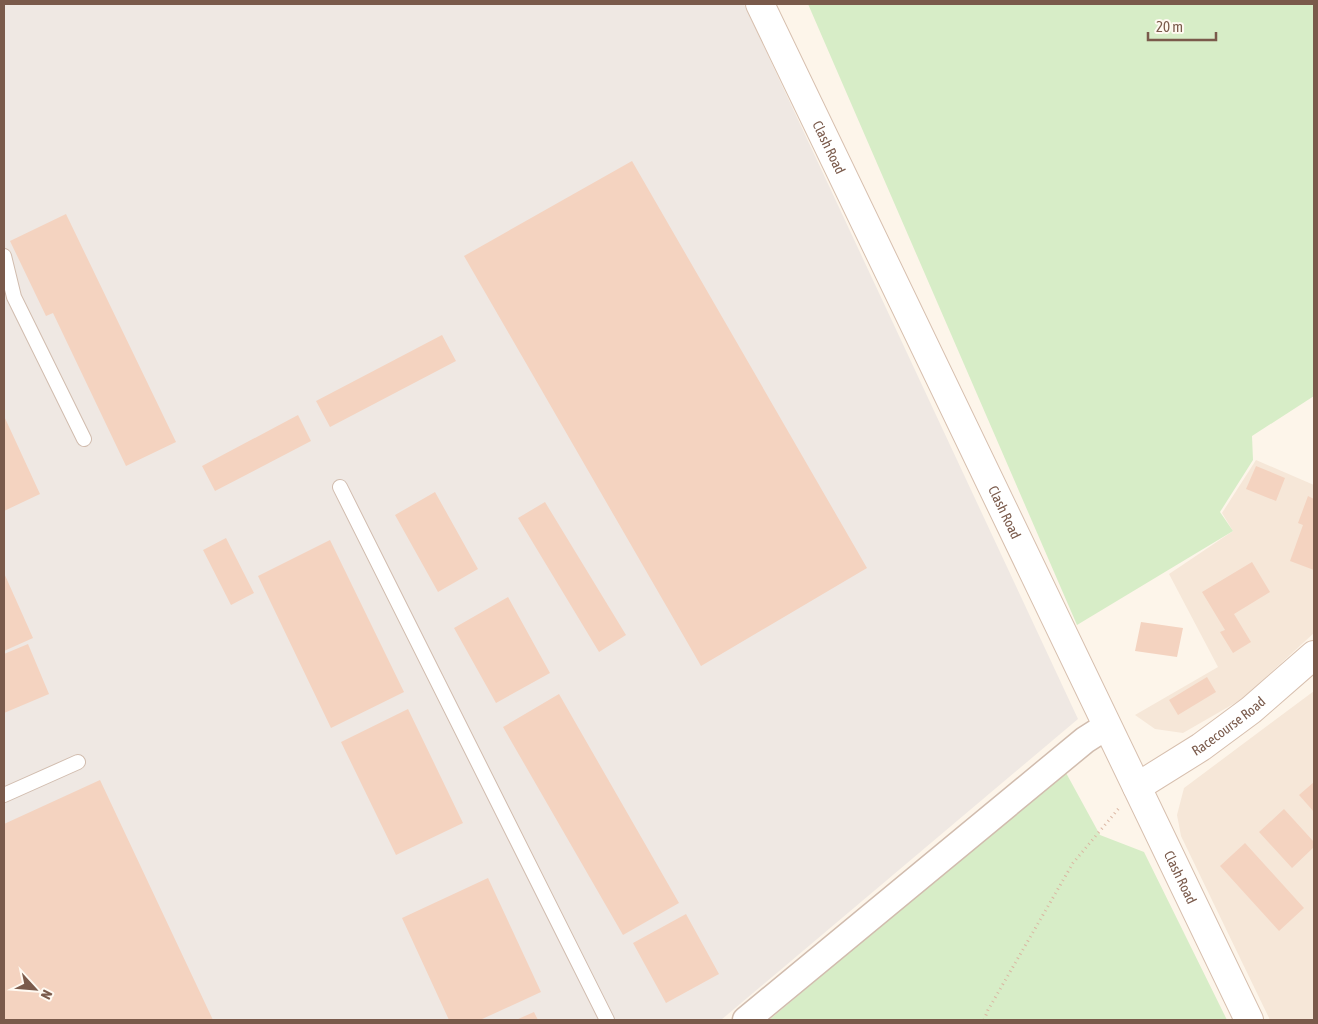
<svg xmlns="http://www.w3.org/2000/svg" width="1318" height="1024" font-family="'Asap Condensed',sans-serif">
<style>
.residential{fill:#f6e7d8}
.industrial{fill:#efe8e3}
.green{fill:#d7edc7}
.building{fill:#f4d3c0}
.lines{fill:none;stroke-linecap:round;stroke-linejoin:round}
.lane-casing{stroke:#d1bcae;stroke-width:16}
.street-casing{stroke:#d1bcae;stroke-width:29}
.secondary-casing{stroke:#d7bfae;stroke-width:30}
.path{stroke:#dab6a2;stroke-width:3;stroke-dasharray:1 4;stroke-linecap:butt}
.lane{stroke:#fff;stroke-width:14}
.street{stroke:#fff;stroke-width:26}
.secondary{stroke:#fff;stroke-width:28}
.labels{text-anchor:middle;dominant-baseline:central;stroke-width:4;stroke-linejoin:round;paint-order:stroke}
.street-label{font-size:14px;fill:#7a5a4b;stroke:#fff9f1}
</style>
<rect width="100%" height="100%" fill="#fdf5ea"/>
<!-- residential -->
<path class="residential" d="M1256,460L1314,485V633L1242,699L1183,733L1155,729L1135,715L1218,667L1169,574L1233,531L1222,513Z
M1314,691V1020H1270L1181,836L1177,815L1184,788Z"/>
<!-- industrial -->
<path class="industrial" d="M4,4H744L1078,719L721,1020H4Z"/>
<!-- green -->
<path class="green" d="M808,4H1314V396L1252,436L1253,460L1220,512L1233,531L1077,625Z
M1065,771L1100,835L1144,852L1227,1020H769Z"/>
<!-- building -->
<path class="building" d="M632,161L867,568L701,666L464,256Z
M66,214L176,442L126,466L53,313L46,316L10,241Z
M442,335L456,361L330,427L316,401Z
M298,415L311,441L215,491L202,466Z
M4,416L40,494L4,511Z
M1256,466L1285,478L1276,501L1246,489Z
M435,492L478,569L438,592L395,515Z
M1308,496L1314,499V570L1290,561L1303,525L1298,523Z
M545,502L626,635L599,652L518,518Z
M226,538L254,593L231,605L203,550Z
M330,540L404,692L331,728L258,576Z
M1252,562L1270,592L1234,614L1251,642L1233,653L1220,632L1225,630L1202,592Z
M4,573L33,638L4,651Z
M508,597L550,673L496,703L454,628Z
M1141,622L1183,628L1177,657L1135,651Z
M28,644L49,694L4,713V654Z
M1207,677L1216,692L1178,715L1169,700Z
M559,694L679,903L623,935L503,727Z
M408,709L463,823L396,855L341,742Z
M100,780L213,1020H4V824Z
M1314,782V812L1299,795Z
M1284,809L1314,842V847L1292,868L1259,832Z
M1245,843L1304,908L1279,931L1220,866Z
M488,878L541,992L480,1020H449L402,918Z
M686,914L719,974L666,1003L633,943Z
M534,1012L538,1020H516Z"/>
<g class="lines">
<!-- lane casing -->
<g class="lane-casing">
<path id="lane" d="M4,256L14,297L84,439
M340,487L607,1020
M4,795L78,762"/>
</g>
<!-- street casing -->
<g class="street-casing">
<path id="street" d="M746,1020L1085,740L1107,726"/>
</g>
<!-- secondary casing -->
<g class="secondary-casing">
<g id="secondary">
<path id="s1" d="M760,4L1249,1020"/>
<path id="s2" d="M1137,787L1201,747L1251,710L1314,655"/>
</g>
</g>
<!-- path -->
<path class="path" d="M984,1020L988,1010L1073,863L1120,807"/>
<!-- lane -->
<use href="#lane" class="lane"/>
<!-- street -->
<use href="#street" class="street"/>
<!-- secondary -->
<use href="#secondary" class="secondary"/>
</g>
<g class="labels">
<!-- street labels -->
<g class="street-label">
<text stroke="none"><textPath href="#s1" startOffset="159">Clash Road</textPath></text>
<text stroke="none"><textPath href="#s1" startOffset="564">Clash Road</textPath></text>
<text stroke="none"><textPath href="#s2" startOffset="110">Racecourse Road</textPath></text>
<text stroke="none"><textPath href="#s1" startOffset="969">Clash Road</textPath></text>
</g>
</g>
<!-- border -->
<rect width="1318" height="1024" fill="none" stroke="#7a5a4b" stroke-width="10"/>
<!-- north arrow -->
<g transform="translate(35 989) rotate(116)" stroke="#fff9f1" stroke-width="4" paint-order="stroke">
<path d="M0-4L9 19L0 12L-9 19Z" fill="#7a5a4b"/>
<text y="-8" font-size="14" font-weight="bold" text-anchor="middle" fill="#7a5a4b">N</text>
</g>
<!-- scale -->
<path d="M1148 32v8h68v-8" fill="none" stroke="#7a5a4b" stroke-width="2.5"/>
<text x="1156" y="32" font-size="15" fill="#7a5a4b" stroke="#fff9f1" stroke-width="4" paint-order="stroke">20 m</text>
</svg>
